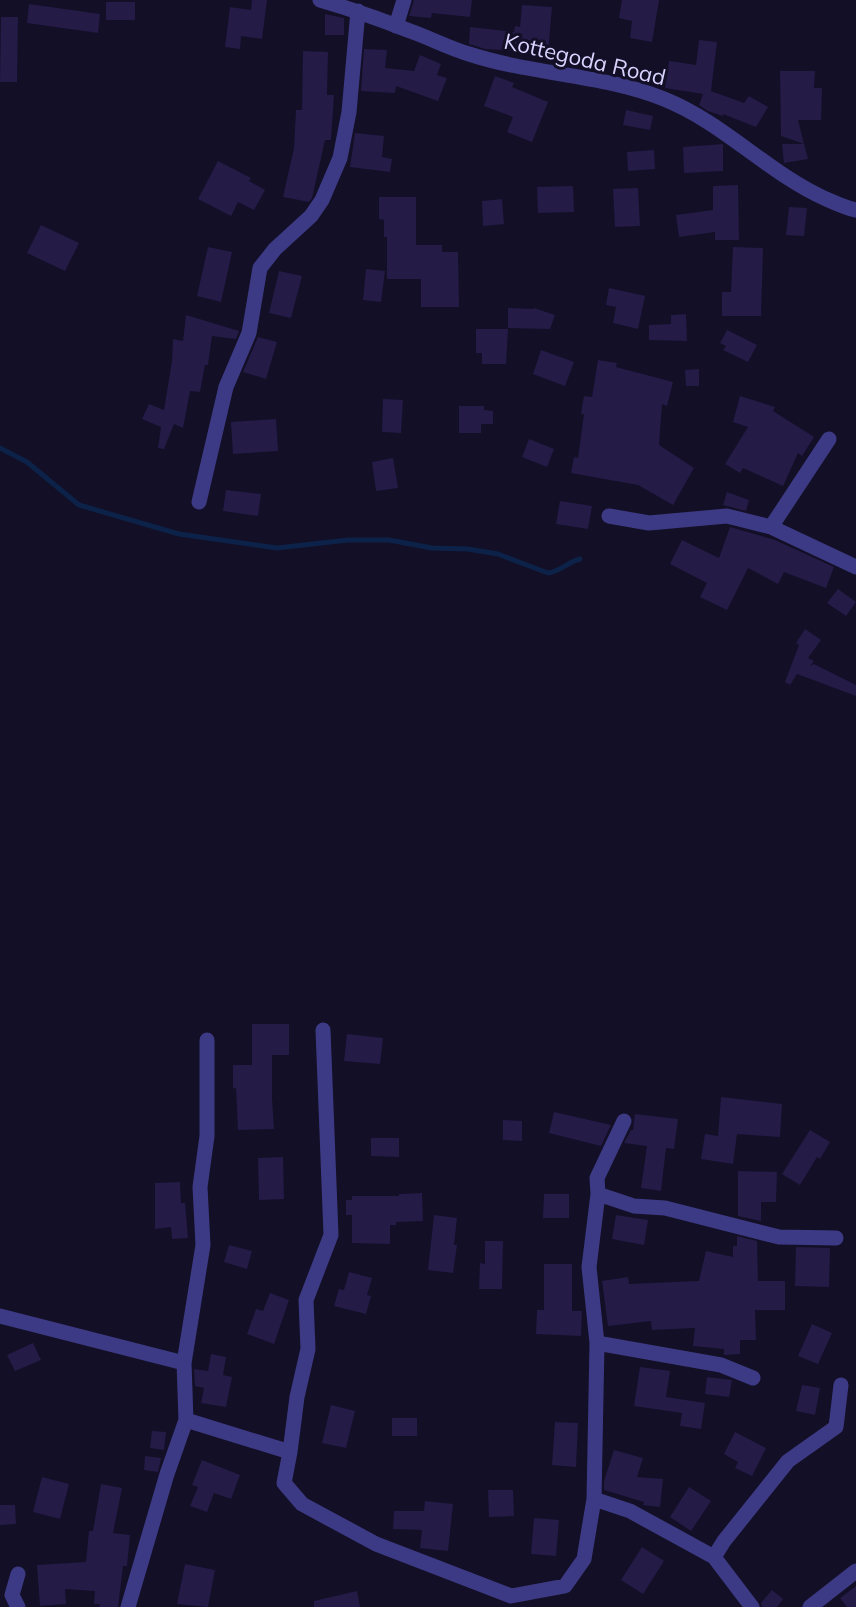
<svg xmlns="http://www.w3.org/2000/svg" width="856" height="1607" font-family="Mulish,sans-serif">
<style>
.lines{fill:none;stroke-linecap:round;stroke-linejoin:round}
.stream{stroke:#0c2248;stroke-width:5}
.building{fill:#241b47}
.minor{stroke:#3d3a85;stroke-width:15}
.labels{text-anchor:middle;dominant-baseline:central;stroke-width:6;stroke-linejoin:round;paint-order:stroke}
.street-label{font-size:22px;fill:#d9d4ff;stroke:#130f26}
</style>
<rect width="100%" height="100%" fill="#130f26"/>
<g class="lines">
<!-- stream -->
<path class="stream" d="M0,448L27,462L79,505L179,534L277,548L348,540H389L432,548L468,549L498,554L548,573C559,572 568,562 580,559"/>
</g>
<!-- building -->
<path class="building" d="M252,0H267L262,39L241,36L240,49L225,47L230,7L251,10Z
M414,0H472L470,17L432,13L431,18L409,16Z
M622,0H659L652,42L630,38L632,21L619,18Z
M106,2H135V20H106Z
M29,4L100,14L98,33L27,23Z
M522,5L552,7L548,53L485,49L469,44L470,27L514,32L515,26L520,27Z
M325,14L344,18V35H325Z
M1,17H18L17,82H0Z
M699,40L717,42L711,91L744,103L749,96L768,107L756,127L723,114V116L708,111L699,105L703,94L665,88L669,61L696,65Z
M364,49L387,50L385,68L414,71L420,55L441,64L437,75L447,78L438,101L396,86L395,93L361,91Z
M303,51L328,52L327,95H334L331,140H325L312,198L309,202L283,197L294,148L296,110H302Z
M780,71H815L814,88H822L821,120H798L804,144L781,136Z
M495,76L514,83L512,87L548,102L532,142L507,132L513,117L484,106Z
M626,110L653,116L650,130L623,125Z
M355,133L384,136L382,157L392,159L390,172L350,167Z
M723,144V171L684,173L683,147Z
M782,144H804L808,159L784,163Z
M654,150L655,169L628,171L627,152Z
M218,161L251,178L249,181L265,190L254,210L238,202L231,216L198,199Z
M738,185L739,240H715V232L679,237L676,215L713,210V186Z
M573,186L574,212L538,213L537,187Z
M638,188L640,226L615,227L613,189Z
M379,197H416V245H442V252H458L459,307H421V279H387V237H384V220L379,219Z
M502,199L504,224L483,226L482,201Z
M789,207L807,208L804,236L786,235Z
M41,225L79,243L65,271L27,253Z
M208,247L232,252L221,302L197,296Z
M733,247L763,248L761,316H722V292H731Z
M366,269L385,271L381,302L363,300Z
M279,271L302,276L291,318L269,313Z
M609,288L645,296L638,329L613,323L616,307L606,305Z
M508,308L534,309V308L555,315L550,329L508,328Z
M686,314L687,341L649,340V325L671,324V315Z
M186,315L239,331L236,339L212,336L208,365H205L200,392L190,391L183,428L174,424L164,449L158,448L161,427L142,419L149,404L164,410L172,361L173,339L183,341Z
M476,329H508L506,364H482V353H476Z
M727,330L757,345L748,362L723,350L726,346L720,343Z
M258,337L277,342L266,379L243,372Z
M541,350L574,362L565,386L533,374Z
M598,360L617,363L616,367L673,382L667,406L662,404L659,445L694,468L673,505L638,485L571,473L574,457L578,458L584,414H581L584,396L592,397Z
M699,369V386H686L685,370Z
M740,396L775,407L773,411L814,437L802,456L798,453L783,486L743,468L740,473L725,464L748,427L733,422Z
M383,399L403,400L401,433L382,432Z
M459,406H484V410L493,411V424H481V433H459Z
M276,419L278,451L233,454L231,422Z
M529,439L554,449L547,467L522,457Z
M393,458L398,488L376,491L372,462Z
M226,490L261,494L258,516L223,511Z
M727,492L749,500L746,511L723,505Z
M560,501L592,506L588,529L556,524Z
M730,527L775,540L834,567L826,588L784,572L778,584L748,568L727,610L700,597L707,583L670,564L682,540L719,558Z
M838,589L856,602L846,616L827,603Z
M805,629L821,640L808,658L814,661L810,666L814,664L856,685V696L797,674L790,685L785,682L799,645L796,643Z
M252,1024H289V1055H272V1098L274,1129L238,1130L236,1088H233V1065H252Z
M347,1034L383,1038L380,1064L344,1061Z
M721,1097L782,1104L780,1137L737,1134L733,1164L701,1159L705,1134L718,1136Z
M554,1112L611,1125L601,1146L549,1133Z
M635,1114L678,1119L674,1149L666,1148L661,1191L641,1188L647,1146L624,1143L631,1130H633Z
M503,1120L522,1121V1141L503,1140Z
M810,1130L830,1142L820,1159L817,1157L800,1185L782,1174Z
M371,1138H399V1157L371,1156Z
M283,1157L284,1199L259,1200L258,1158Z
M738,1171L777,1172L776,1202H761V1221L738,1216Z
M180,1182L181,1203H185L188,1238L172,1239L171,1227L155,1229V1183Z
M422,1193L423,1221L396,1222V1225H390V1244L352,1243V1215H346V1200H352V1196H399V1194Z
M544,1194H569V1218H543Z
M434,1215L457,1218L454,1245H457L453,1273L428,1270Z
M616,1215L648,1220L644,1245L612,1239Z
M737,1236L757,1241L758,1281H785V1310H755L756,1340H740V1354L724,1355V1349L693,1346L695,1328L652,1330L651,1321L608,1326L602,1281L628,1277L629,1284L699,1281L706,1251L733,1257V1246H737Z
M485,1241H503L502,1289H479L480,1263L485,1264Z
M229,1245L252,1251L247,1269L224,1262Z
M796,1247L830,1248L829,1287L795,1286Z
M544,1264H572V1311H582L581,1336L536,1334L537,1310H544Z
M349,1272L372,1278L367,1295L371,1296L366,1314L334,1306L339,1289L344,1290Z
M270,1293L289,1300L274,1344L247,1334L256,1309L263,1311Z
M812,1324L832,1333L818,1364L798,1356Z
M33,1343L41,1360L15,1371L7,1355Z
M211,1354L226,1357L223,1375L232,1377L226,1407L201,1403L204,1388L195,1386L194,1369L208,1371Z
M640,1367L670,1371L666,1397L705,1403L701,1429L680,1426L682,1413L634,1406Z
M707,1377L732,1380L729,1397L705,1394Z
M802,1385L820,1388L815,1415L796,1411Z
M331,1405L355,1411L346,1448L322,1443Z
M392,1418H417V1436H392Z
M555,1422L578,1423L576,1467L552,1465Z
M152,1431L166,1432L164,1450L150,1448Z
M735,1432L766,1448L752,1476L735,1468L738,1462L724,1454Z
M614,1450L643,1458L637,1477L663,1479L660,1507L643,1505L644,1502L604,1490V1481Z
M145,1456L161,1458L158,1472L144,1470Z
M202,1460L240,1475L231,1499L214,1493L207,1512L190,1506L198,1487L192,1485Z
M42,1477L69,1484L60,1519L33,1512Z
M101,1484L122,1488L113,1533L130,1535L127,1566H123L118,1607H99L100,1604H94L95,1591L65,1589L66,1604L40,1606L37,1565L86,1562L89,1531H93Z
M689,1487L711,1501L691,1531L670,1517Z
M488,1490H513L514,1516L489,1517Z
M425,1501L453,1504L448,1551L420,1548L422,1530L393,1529L394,1511H424Z
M0,1505H15L16,1524L0,1525Z
M534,1518L559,1520L556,1556L531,1554Z
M642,1547L664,1561L643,1594L621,1580Z
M185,1564L215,1570L208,1607L177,1604Z
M856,1586V1607H847L840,1598Z
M772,1590L783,1599L777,1607H762L761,1603Z
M357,1591L360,1607H314V1601Z"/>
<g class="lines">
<!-- minor -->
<path class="minor" d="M320,0C351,9 380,19 410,31C430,38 449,48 469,54C533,75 602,74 664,99C724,123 768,173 826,199C836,203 845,208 856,210
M396,26L404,0
M199,502L226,387L249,333L260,268L275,249L311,216L322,200L340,158L349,112L358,11
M609,516L649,523L727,516L771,527L856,567
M771,527L829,439
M598,1194L634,1206L665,1208L779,1237L836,1238
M0,1316L184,1363L186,1420L290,1452L284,1483L302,1504L376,1544L511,1596L565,1586L584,1559L594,1499L597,1343L589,1267L598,1194L597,1178L624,1121
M597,1343L721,1365L753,1378
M184,1363L203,1245L200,1187L207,1136V1040
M290,1452L297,1397L308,1349L306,1300L331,1235L323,1030
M594,1499L630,1511L714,1557L752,1607
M714,1557L724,1541L788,1461L836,1427L841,1385
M18,1607L12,1595L18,1574
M128,1607L167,1474L186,1420
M810,1607L856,1571"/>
</g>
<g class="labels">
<!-- street labels -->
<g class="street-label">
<text transform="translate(585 59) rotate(13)">Kottegoda Road</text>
</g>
</g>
</svg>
